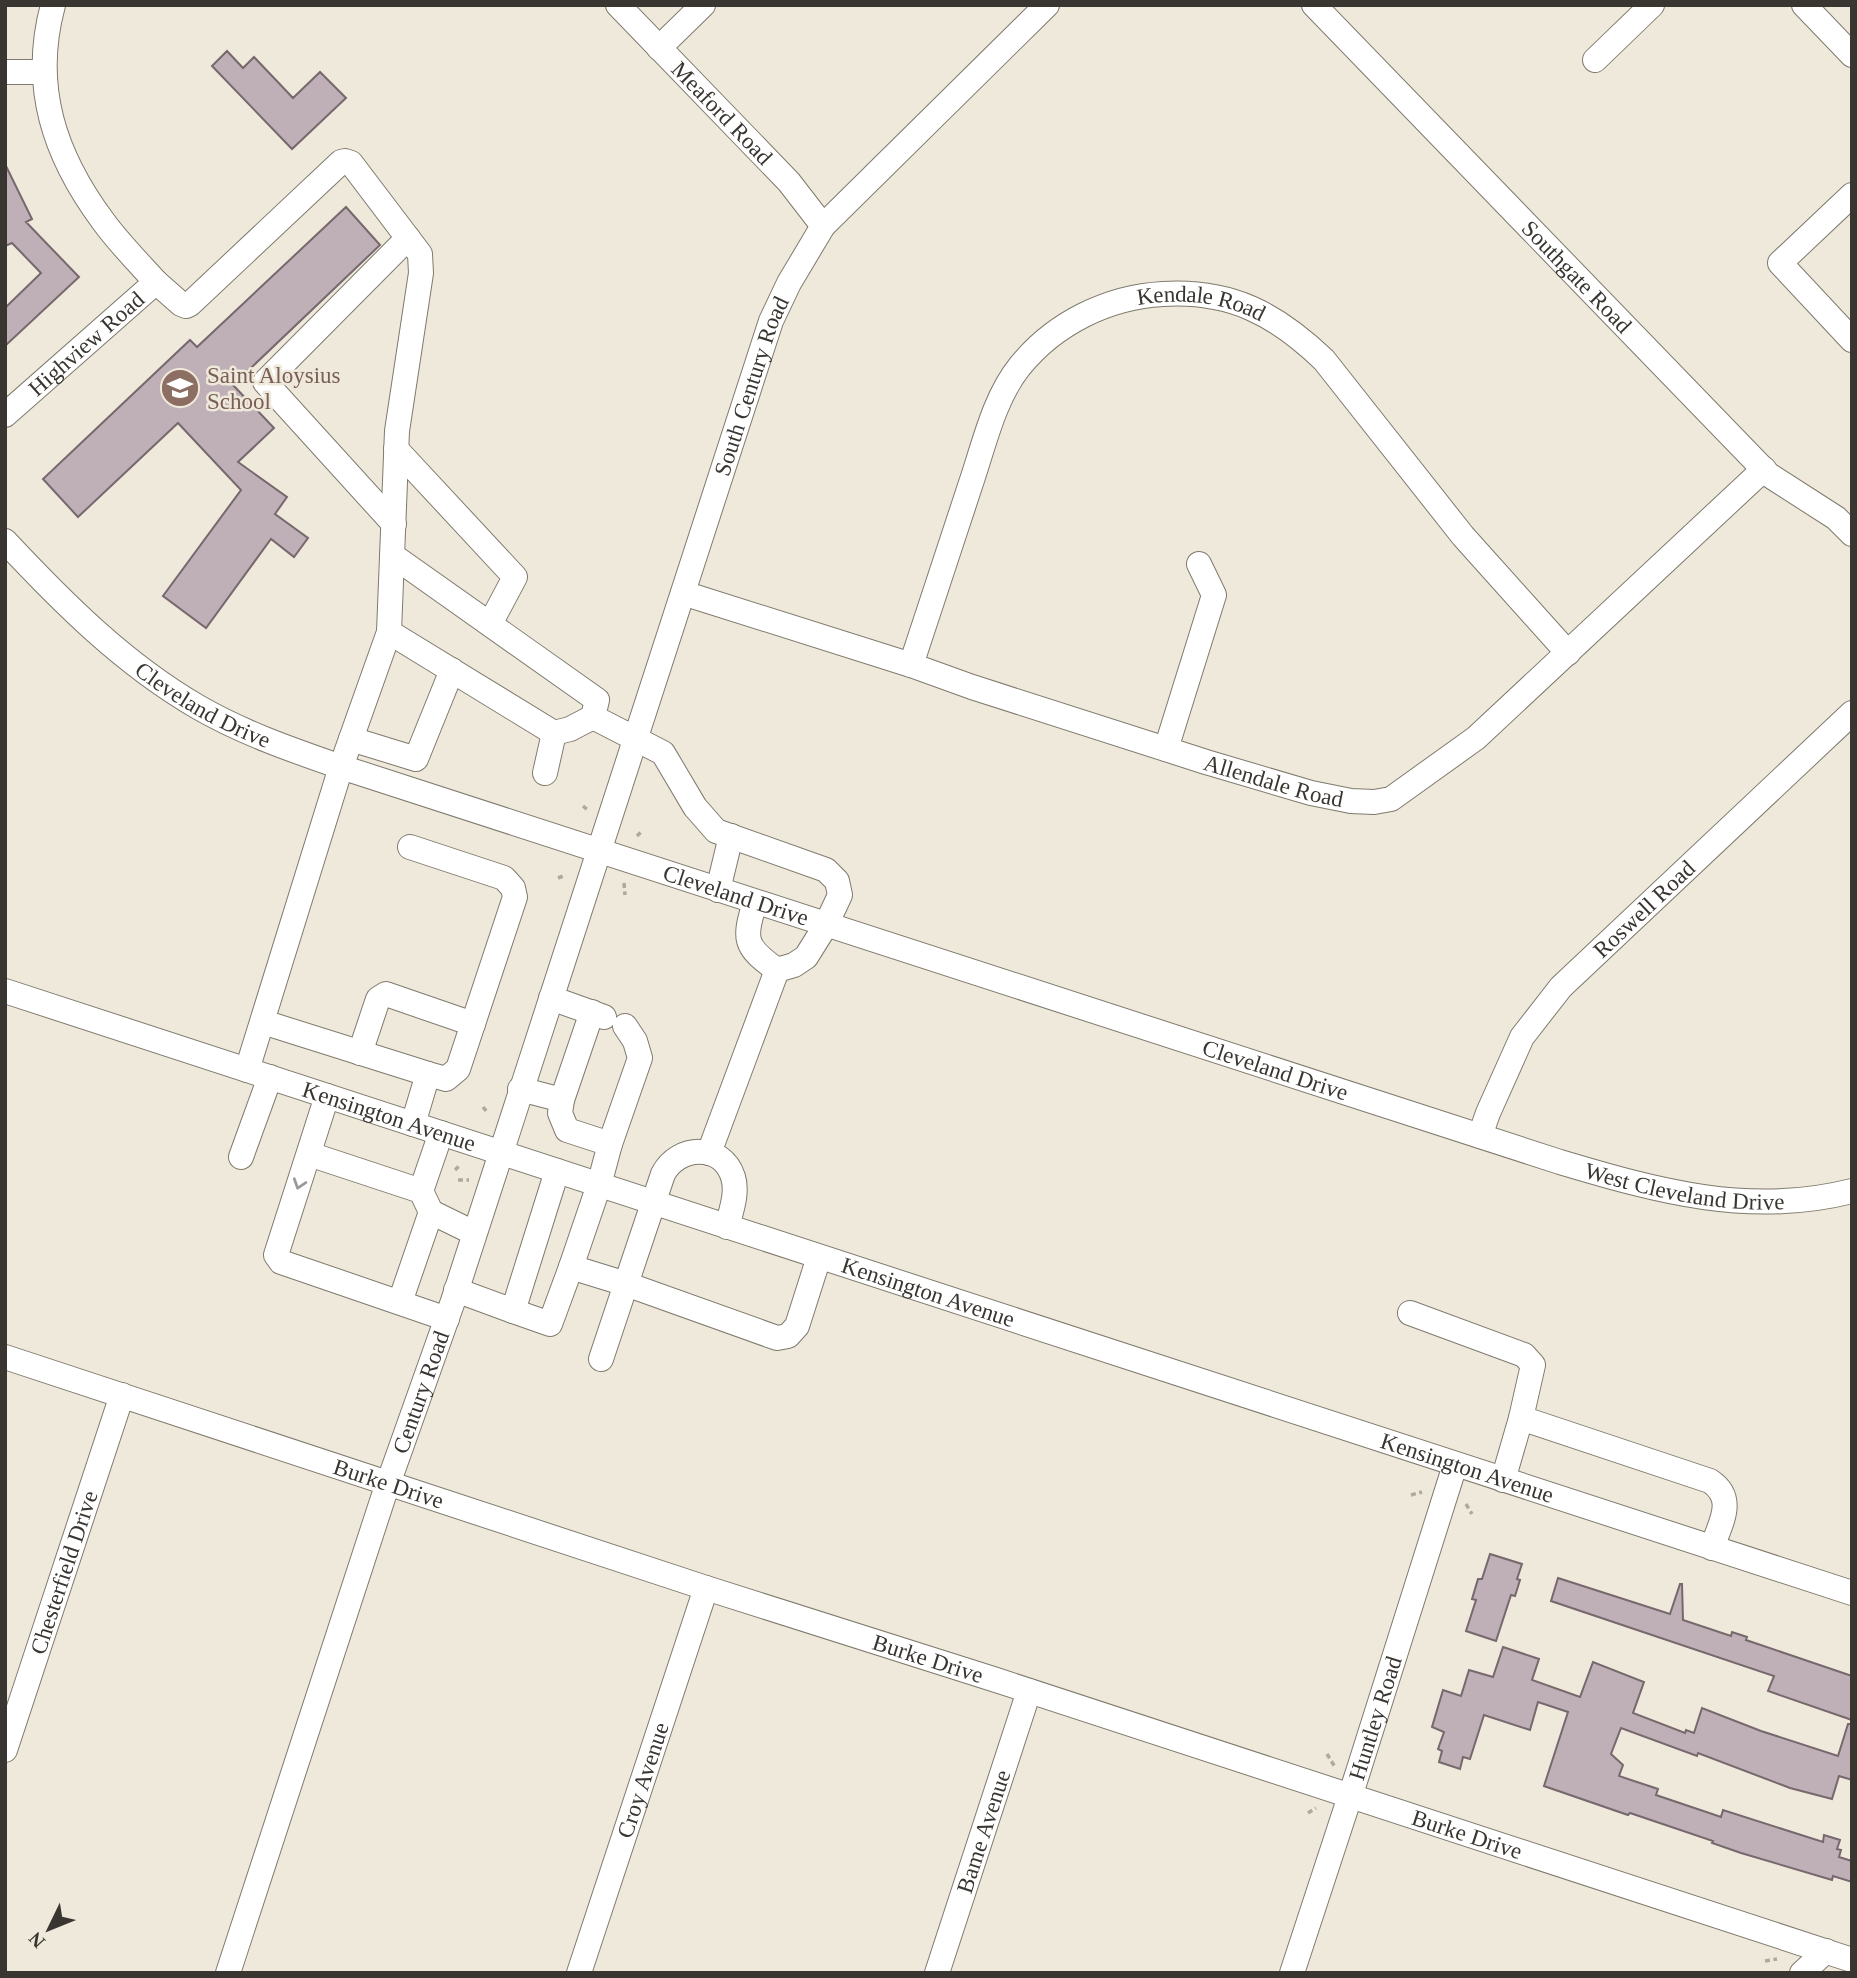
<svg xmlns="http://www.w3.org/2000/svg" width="1857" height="1978" font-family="Georgia,serif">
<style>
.building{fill:#bfafb6;stroke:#76686d;stroke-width:2}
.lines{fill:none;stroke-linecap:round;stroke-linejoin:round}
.minor-casing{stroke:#7f7a6d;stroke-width:26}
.path{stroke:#aea99e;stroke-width:3.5;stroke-dasharray:5 3.5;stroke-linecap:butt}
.minor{stroke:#fff;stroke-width:24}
.oneway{stroke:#9c9a98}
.labels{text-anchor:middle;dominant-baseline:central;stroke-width:5;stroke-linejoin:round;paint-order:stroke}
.street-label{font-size:23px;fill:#393631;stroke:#efe9db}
.education-label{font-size:23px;fill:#785e54;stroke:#efe9db;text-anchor:start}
</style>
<rect width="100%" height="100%" fill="#efe9db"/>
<!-- building -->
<path class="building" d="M227,51L243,68L254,57L293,98L320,72L346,98L292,149L212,66Z
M5,164L32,219L26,222L79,277L5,346V308L41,273L12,243L5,246Z
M346,207L380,245L233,385L274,428L238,462L287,497L275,514L308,538L294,557L271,539L206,628L163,596L241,490L178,423L78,517L43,479L190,340L197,347Z
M1490,1554L1522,1564L1517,1579L1520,1580L1515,1596L1511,1595L1496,1641L1466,1631L1476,1600L1472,1599L1478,1579H1482Z
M1558,1578L1670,1614L1680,1584H1682L1683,1620L1731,1636L1732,1632L1747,1637L1746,1640L1852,1676V1720L1768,1691L1774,1676L1551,1601Z
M1503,1647L1539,1659L1532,1680L1580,1697L1593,1662L1644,1682L1633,1713L1685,1733L1686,1730L1694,1733L1702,1708L1761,1731L1838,1756L1848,1724H1852V1780L1839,1776L1832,1799L1790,1788L1698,1753L1697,1756L1621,1728L1611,1754L1623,1765L1619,1776L1658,1789L1656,1795L1721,1817L1723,1810L1823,1842L1824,1835L1840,1840L1837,1849L1841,1850L1839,1857L1852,1861V1882L1833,1876L1832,1880L1741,1853L1712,1843L1713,1841L1630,1813L1628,1815L1544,1786L1568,1712L1538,1702L1530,1730L1484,1715L1470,1759L1463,1757L1460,1769L1439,1762L1442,1751L1438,1749L1444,1732L1432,1727L1443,1690L1461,1696L1469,1670L1493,1677Z"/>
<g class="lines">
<!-- minor casing -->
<g class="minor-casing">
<g id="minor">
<path id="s1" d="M618,5L789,182L823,226"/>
<path id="s2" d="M1314,5L1769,475L1836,518L1852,534"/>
<path d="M1804,5L1852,55"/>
<path d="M659,48L703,5"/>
<path d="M1595,60L1652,5"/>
<path d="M5,72H44"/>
<path d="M1852,195L1780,263L1852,340"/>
<path d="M156,282L181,304L186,306L190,304L341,162L345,161L351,163L420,254L421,273L397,431L389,632L341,767L247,1070"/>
<path id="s3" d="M5,415L156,282C138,262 118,242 103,221C54,155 31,86 53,5"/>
<path d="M396,449L515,577L490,624"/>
<path d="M394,524L265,382L408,238"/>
<path id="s4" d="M5,541C64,604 124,664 198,707C243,733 292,750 341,767L1560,1162C1657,1191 1750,1217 1852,1191"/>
<path d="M392,555L597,700L593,717"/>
<path id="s5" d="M683,593L911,665L972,687L1206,762L1311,793L1351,801L1374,802L1391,799L1476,738L1764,469"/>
<path d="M389,632L554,733L570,729L593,717L663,753L695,807L716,831L826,870L837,881L840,895L826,925L806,957L794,965L777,970L709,1153"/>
<path id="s6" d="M911,665C931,604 951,544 971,483C984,445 994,398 1020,366C1055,323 1108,297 1163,294C1231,290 1276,314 1324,360L1463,536L1568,653"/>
<path d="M351,739L416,759L452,670"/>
<path d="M1166,749L1214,595L1199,564"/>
<path d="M545,773L554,733"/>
<path d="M410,847L504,878L513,888L515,897L458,1069L446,1079L428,1074"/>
<path d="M718,890L731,836"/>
<path d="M755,902C744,939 743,946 777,970"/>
<path id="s7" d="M5,991L1852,1593"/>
<path d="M551,998L604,1017"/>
<path d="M263,1022L428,1074L413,1124"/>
<path d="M360,1053L378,999L386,994L473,1024"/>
<path d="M520,1089L562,1100L592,1012"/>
<path d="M327,1096L276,1255L281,1262L447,1319"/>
<path d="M562,1100L560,1113L567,1130L610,1144"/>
<path id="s8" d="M1480,1136L1488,1113L1522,1037L1561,987L1852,713"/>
<path d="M309,1154L421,1191L431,1212L400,1302"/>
<path d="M241,1157L270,1077"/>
<path d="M421,1191L441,1133"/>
<path d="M431,1212L474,1233"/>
<path d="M727,1227C731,1211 738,1193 733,1177C722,1143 678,1145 663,1174L626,1284L777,1338L788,1336L797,1326L819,1257"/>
<path d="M571,1267L599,1185L610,1144L640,1058L635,1041L625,1026"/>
<path d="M456,1290L513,1311L557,1171"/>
<path d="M513,1311L550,1324L571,1267L626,1284L601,1359"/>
<path d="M1410,1313L1524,1355L1533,1365L1521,1418L1503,1480"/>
<path id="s9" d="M5,1357L706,1588L993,1679L1852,1960"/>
<path d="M1521,1418L1710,1481C1737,1499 1720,1523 1712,1548"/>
<path id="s10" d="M5,1750L122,1395"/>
<path id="s11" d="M228,1973L383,1498L453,1301L771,321L789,283L823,226L1047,5"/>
<path id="s12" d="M579,1973L706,1588"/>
<path id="s13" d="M937,1973L1029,1691"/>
<path id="s14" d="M1292,1973L1357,1775L1455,1465"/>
<path d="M1802,1973L1826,1951"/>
</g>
</g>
<!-- path -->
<path class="path" d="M583,806L589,811
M637,836L642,831
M558,878L566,875
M624,883L625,895
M483,1107L487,1112
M455,1170L461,1164
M458,1180H469
M1411,1495L1422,1492
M1466,1504L1472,1514
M1327,1754L1335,1767
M1308,1813L1316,1808
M1765,1961L1777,1959"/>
<!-- minor -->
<use href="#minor" class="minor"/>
</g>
<!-- one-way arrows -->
<defs><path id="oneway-chevron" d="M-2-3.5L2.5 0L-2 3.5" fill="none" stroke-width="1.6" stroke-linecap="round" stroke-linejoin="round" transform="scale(1.75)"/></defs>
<use class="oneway" href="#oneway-chevron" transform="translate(299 1184) rotate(108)"/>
<!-- icons -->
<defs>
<g id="school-disc" transform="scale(2.0125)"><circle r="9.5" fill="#8d6e63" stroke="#efe9db"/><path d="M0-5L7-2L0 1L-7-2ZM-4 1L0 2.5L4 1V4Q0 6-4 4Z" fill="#fff"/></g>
</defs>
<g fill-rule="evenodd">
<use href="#school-disc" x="180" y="388"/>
</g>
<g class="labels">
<!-- street labels -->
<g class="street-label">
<text stroke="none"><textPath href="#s1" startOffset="150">Meaford Road</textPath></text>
<text stroke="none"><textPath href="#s2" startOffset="378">Southgate Road</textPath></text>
<text stroke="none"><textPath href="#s6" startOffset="523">Kendale Road</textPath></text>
<text stroke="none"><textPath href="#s3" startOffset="108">Highview Road</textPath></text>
<text stroke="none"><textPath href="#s11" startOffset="1671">South Century Road</textPath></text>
<text stroke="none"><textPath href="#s4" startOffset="259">Cleveland Drive</textPath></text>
<text stroke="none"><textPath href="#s5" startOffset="620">Allendale Road</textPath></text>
<text stroke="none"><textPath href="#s4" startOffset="826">Cleveland Drive</textPath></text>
<text stroke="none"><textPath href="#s8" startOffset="285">Roswell Road</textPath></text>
<text stroke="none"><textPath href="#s4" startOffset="1393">Cleveland Drive</textPath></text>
<text stroke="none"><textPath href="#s7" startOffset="404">Kensington Avenue</textPath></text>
<text stroke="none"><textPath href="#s4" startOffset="1820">West Cleveland Drive</textPath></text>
<text stroke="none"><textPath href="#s7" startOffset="971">Kensington Avenue</textPath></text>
<text stroke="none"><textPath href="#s11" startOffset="612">Century Road</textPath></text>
<text stroke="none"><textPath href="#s7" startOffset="1538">Kensington Avenue</textPath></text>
<text stroke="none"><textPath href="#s9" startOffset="404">Burke Drive</textPath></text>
<text stroke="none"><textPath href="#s10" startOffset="187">Chesterfield Drive</textPath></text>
<text stroke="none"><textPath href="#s9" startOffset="971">Burke Drive</textPath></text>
<text stroke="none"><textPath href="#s14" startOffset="268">Huntley Road</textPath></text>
<text stroke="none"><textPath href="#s12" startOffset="203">Croy Avenue</textPath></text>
<text stroke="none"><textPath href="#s13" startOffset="149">Bame Avenue</textPath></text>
<text stroke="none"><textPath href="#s9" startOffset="1538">Burke Drive</textPath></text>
</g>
<!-- education labels -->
<g class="education-label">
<text x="207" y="375">Saint Aloysius<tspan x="207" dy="26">School</tspan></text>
</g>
</g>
<!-- border -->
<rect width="1857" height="1978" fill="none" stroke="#393631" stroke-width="14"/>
<!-- north arrow -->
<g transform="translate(49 1929) rotate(227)" stroke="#efe9db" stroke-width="5" paint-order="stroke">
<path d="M0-5L12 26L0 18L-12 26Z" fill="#393631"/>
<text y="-10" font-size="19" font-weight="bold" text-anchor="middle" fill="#393631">N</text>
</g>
</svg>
